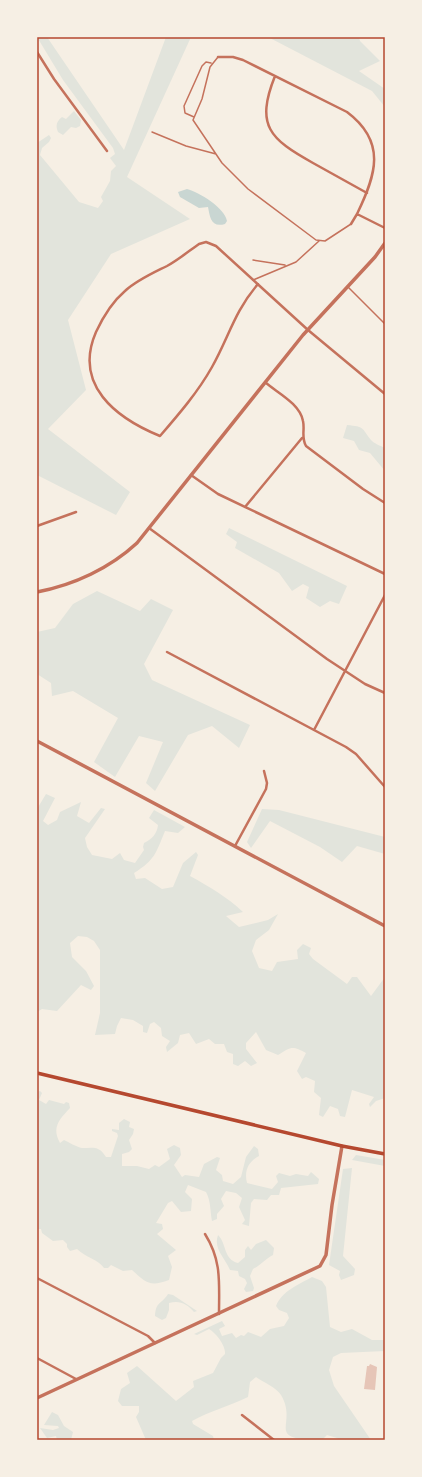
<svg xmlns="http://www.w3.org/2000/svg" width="422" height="1477" font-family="Commissioner,sans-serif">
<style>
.green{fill:#e2e4dc}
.water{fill:#c9d6d2}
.building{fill:#e6c5b7}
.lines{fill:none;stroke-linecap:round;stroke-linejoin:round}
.service{stroke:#c5725c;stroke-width:1.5}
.minor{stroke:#c5725c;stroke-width:2.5}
.tertiary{stroke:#c5725c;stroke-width:3.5}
.secondary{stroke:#b5482f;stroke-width:3.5}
.neatline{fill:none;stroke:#b5482f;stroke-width:1.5}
</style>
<rect width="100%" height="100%" fill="#f6efe4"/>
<!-- green -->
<path class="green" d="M37,37H47L124,150L166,37H191L127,177L190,219L111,254L68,320L86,390L48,429L130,492L116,515L37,475V143L49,135L51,138L49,142L42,148L40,155L79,202L98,208L103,201L101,197L110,181L111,171L116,166L110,158L115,154L113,148L63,80Z
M268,37H359L360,41L380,61L359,71L385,89V107L372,91Z
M74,111L81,120L80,126L76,128L71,127L63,135L58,132C55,125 57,121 62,117L66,119Z
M347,425C365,427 361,427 371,440C373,443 381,446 385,448V471L370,453L359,450L354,441L343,438Z
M229,528L347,586L339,604L330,601L320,607L306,598L309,587L303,584L292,591L279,573L235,548L237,542L226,534Z
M97,591L140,611L151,599L173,610L144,664L152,680L250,725L239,748L212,726L188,735L155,791L146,783L163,742L139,736L115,777L94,762L118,718L73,691L52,696L51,683L37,674V632L55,628L73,604Z
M46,794L55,798L43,821L48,825L57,820L60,812L81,802L77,816L89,823L101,808L105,809L85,838L87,847L92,855L112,859L120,853L124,860L135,863L144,850L143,847L144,843C152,839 157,834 158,825L149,818L154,810L185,827L178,833L165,831C156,853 155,860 134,873L136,879L145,878L162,889L173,887L183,863L196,852L198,855L190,876C210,887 227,897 243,912L226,916L239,927L268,920L278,914L269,930L256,940L252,951L259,968L272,971L277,962L298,959L297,950L303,944L311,948L309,954L313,959L347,984L352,977H357L371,996L385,977V1098L376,1101L370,1107L369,1104L374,1097L352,1090L345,1117L340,1116L338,1109L330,1106L323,1117L319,1115L321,1098L314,1092L315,1081L306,1077L302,1079L297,1071L306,1053C292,1045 291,1047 278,1055L266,1050L256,1032L246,1043V1049L257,1063L251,1066L245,1061L238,1066L233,1064V1054L227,1052L224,1044H215L209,1039L196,1044L189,1033L180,1035L178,1043L167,1052L166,1047L170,1041L162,1036L161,1028L154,1022L150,1024L147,1033L143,1032V1026L133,1020L121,1018L117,1026L115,1034L95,1035L100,1013V950L94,941L87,937L78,936L70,943L72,957L86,971L94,986L91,990L81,985L57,1011L42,1009L37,1012V809Z
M262,809L279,810L385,837V854L357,846L342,862L320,847L270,821L251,848L247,842Z
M40,1091L42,1093L39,1100L46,1104L49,1100L64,1104L66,1102L69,1103L70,1108C60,1119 51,1127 60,1143L64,1140C69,1142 76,1147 82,1148C92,1148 99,1145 106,1157H111L118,1136L117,1133L112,1131V1129L119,1130V1123L124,1119L130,1122L129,1127L134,1129L133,1134L129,1140L132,1149L129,1152L122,1154V1166H137L149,1169L155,1165L159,1167L170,1159L167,1149L174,1145L180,1148L181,1155L174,1165L182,1177L185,1175L199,1177L204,1164L217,1157L220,1158L216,1170L222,1175L223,1181L233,1184L241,1177L246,1157L254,1146L258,1149L259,1156C248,1162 244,1171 247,1183L272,1189L278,1182L276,1176L279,1173L290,1176L296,1174L308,1176L311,1172L319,1179L318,1184L281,1188L279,1195H271L267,1200L254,1199L251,1203L249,1226L242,1224L245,1220L239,1207L242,1198L236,1193L226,1191L221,1199L224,1206L217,1214V1219L212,1221C210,1211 211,1201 206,1192L188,1185L185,1192L192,1199L191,1211L181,1212L172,1201L168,1203L156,1223L162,1224L163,1229L157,1234L176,1250L168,1256L172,1267L169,1280C150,1287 146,1283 132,1270L123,1271L111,1265L108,1268H104C99,1260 85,1257 77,1249L70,1251L67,1247V1244L63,1240L53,1241L42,1233L41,1229H37V1092Z
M356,1155L385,1160V1166L352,1160Z
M352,1168L343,1256L355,1269L354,1275L341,1280L339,1275L340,1271L329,1265L343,1169Z
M218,1235C227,1244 223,1259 238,1263L245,1257V1250L248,1246L251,1250L256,1244L266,1240L274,1248L273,1255C265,1259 261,1265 253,1269L250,1276L254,1288L253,1291L246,1292L244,1289L247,1283L245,1279L239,1276L238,1271L230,1270C225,1258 213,1249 218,1235Z
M312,1277L322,1281L326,1287L330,1327L341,1332L352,1329L372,1340H385V1351L341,1353L333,1357L329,1370L334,1386L371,1440H339L337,1438L327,1435L322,1440C262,1440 299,1425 281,1395C277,1388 263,1382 256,1377L250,1382L248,1397C229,1406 210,1411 192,1421L193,1424L213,1436L214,1440H146L136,1417L139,1412V1406H122L118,1401L121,1389L130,1383L127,1373L137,1366L176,1401L194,1387L193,1381L213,1373L221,1358L225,1354C226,1346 216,1333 209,1329L197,1335L194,1334L222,1321L225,1326L219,1329L222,1336L232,1333L236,1338L241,1335L244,1336L248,1332L261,1337L270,1329L284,1326L289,1318L287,1313L279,1310L276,1306C282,1291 298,1285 312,1277Z
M168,1294L173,1295L197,1311L194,1312C187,1304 180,1300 169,1303V1310L166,1318L162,1320L155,1316C156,1301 161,1305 168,1294Z
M52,1412L58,1415L64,1426L73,1432L71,1440H57L56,1436L47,1438L40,1428L53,1430L59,1428L58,1426L44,1425Z"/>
<!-- water -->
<path class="water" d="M187,189C199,192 225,208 227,221L225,224C211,228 210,217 208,207L199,208L180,197L178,192Z"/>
<!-- building -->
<path class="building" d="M370,1364L377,1367L375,1390L364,1389L367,1366H369Z"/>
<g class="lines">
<!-- service -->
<path class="service" d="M218,57L210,67L202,99L193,120L222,163L248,189L316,240L325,241L351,224
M194,117L185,113L184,106L202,66L206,62L211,63
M152,132L186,146L216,154
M253,260L285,265
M253,280L296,262L319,241
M348,287L385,324"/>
<!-- minor -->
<path class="minor" d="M37,52L54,79L107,151
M218,57H233L243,60L347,112C387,142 376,175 357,214L385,228
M275,76C255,126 270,139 313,163C331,173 349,183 367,193
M351,224L357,214
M258,284C234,312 229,337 212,367C198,392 179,414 160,436C116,418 73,385 96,332C103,317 112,302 125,291C137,280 153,273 167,266C178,260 189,251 199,244L206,242L216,246L308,330L385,394
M266,383C278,393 300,404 303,421C305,430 301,437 306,446L363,489L385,503
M191,475L218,494L385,574
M245,507L302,438
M37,526L76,512
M149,528L327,659L365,684L385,693
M167,652L346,747L356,754L385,787
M314,730L385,595
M235,846L266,789L267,783L264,771
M205,1234C222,1261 219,1283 219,1314
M37,1278L148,1336L155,1343
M37,1358L76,1379
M242,1415L274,1440"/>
<!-- tertiary -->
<path class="tertiary" d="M37,592C74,585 110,568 137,543L303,335L375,257L385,243
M37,741L385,926
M37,1398L320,1266L326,1255L332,1205L342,1146"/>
<!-- secondary -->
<path class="secondary" d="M37,1073L342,1146L385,1154"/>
</g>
<!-- border -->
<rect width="422" height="1477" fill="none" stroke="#f6efe4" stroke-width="76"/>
<rect x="38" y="38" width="346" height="1401" class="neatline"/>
</svg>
